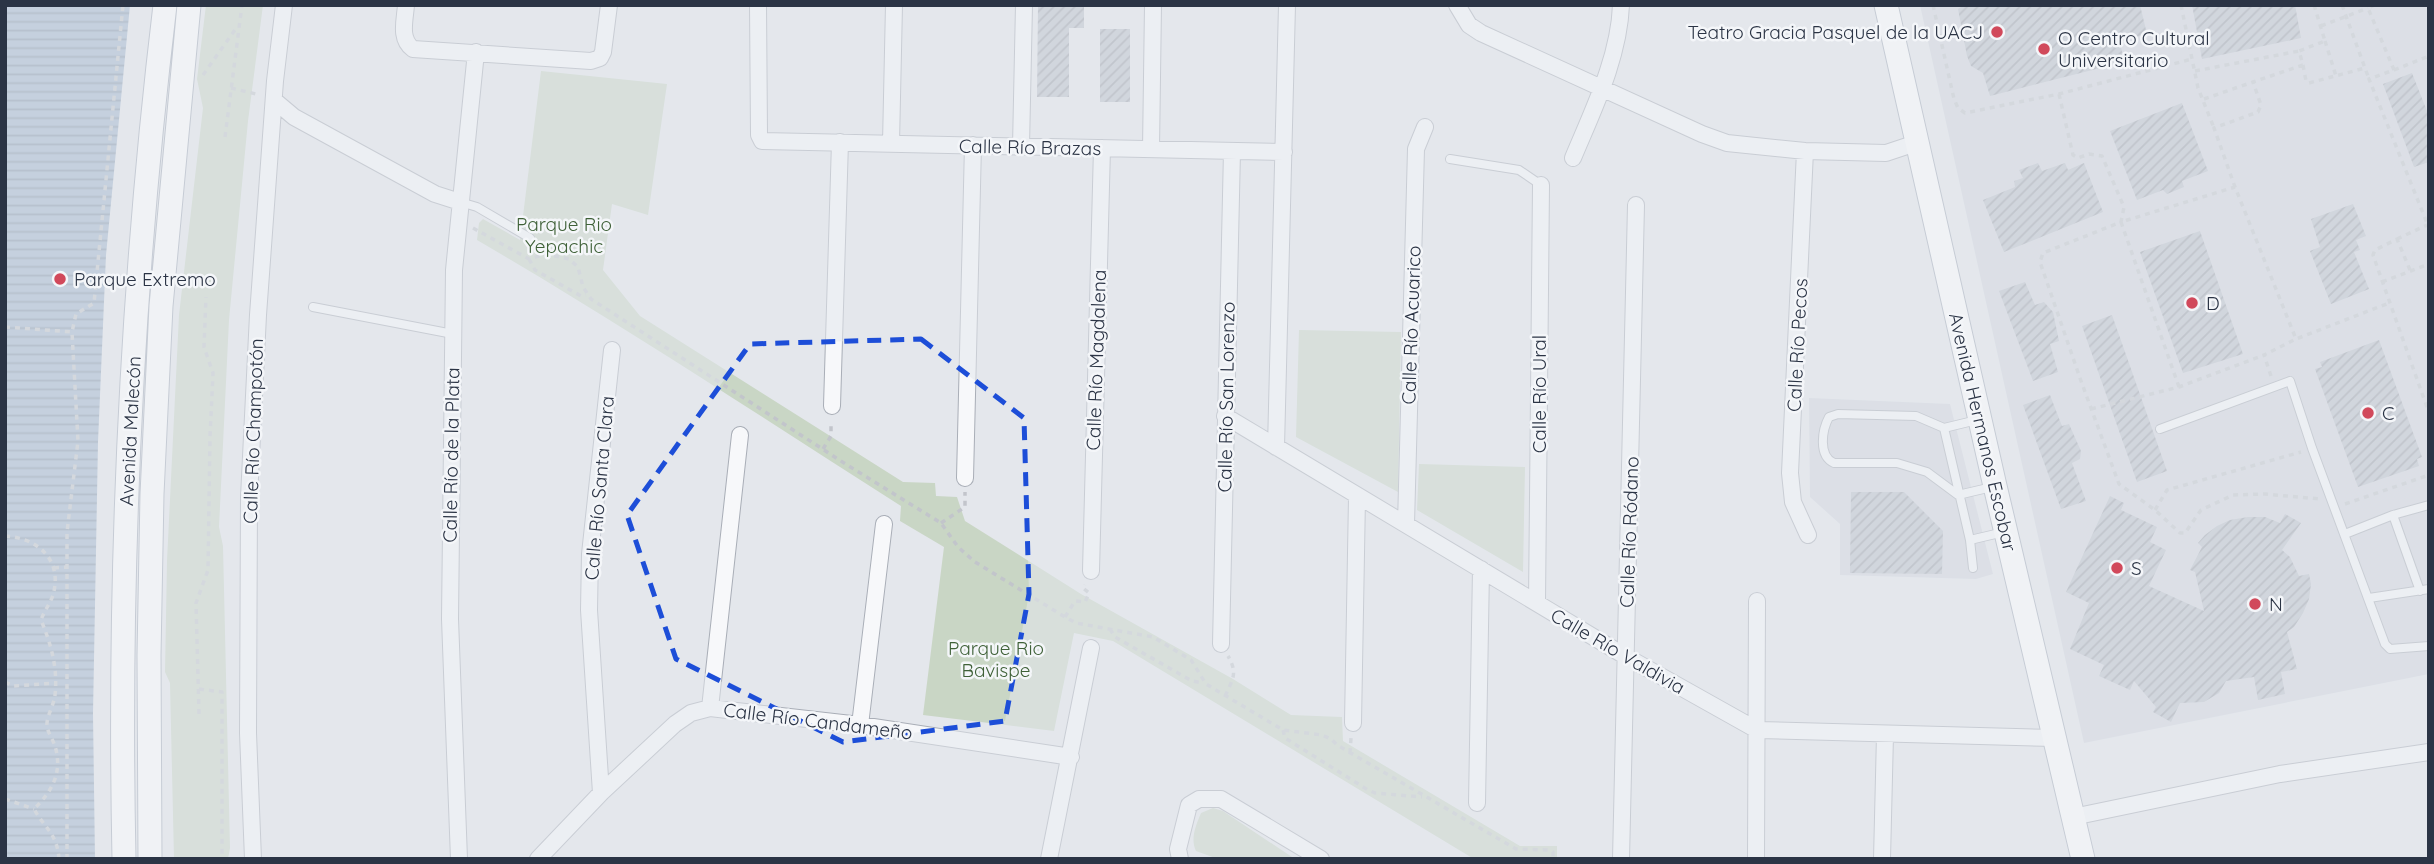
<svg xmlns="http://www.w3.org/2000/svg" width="2434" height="864" font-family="Quicksand,sans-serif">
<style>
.built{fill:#d2d6de}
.green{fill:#c9d6c5}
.water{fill:url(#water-rules)}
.building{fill:url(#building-hatch)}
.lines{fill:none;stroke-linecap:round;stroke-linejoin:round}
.lane-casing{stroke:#a9aeb7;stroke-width:10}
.street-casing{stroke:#a9aeb7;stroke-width:18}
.primary-casing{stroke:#a3abb8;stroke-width:25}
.path{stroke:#c2c5cb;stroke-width:3.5;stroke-dasharray:5 5;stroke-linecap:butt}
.lane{stroke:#f7f8fa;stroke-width:8}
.street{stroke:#f7f8fa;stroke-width:16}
.primary{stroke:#fff;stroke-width:23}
.marked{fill:none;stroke:#1d4ed8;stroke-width:5;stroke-dasharray:14 9;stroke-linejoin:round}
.poi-dot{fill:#d1495b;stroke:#f4f6f9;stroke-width:2.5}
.labels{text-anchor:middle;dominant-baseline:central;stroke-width:5;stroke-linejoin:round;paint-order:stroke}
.poi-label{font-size:19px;fill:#2b3445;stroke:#f4f6f9;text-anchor:start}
.street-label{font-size:19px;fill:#2b3445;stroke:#f4f6f9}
.park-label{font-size:19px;fill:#3f6138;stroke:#f4f6f9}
</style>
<defs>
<pattern id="water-rules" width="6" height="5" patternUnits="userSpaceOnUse" patternTransform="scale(1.75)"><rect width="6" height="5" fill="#9fb4cc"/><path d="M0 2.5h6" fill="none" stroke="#8293a7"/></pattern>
<pattern id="building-hatch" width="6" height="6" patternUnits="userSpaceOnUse" patternTransform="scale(1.75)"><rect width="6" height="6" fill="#bbc0ca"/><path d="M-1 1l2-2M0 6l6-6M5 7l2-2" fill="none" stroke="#989da6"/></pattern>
</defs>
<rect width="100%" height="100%" fill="#e4e7ec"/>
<!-- built -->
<path class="built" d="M1920,5H2429V674L2084,743Z
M1809,398L1950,404L1993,574L1976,579L1840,575V524L1810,497Z"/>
<!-- green -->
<path class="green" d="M206,5H263L248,121L229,320L219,527L223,546L230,848L228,859H174L170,683L165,672L167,561L179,315L203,108L197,79Z
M541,71L667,84L648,215L612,204L603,270L640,316L903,482L935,483L936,496L957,497L965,521L1081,594L1233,679L1291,715L1342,717L1343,741L1520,846H1557V859H1474L1113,641L1074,633L1054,731L923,715L944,547L900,521L901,506C760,416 621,324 477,240L479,223L483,219L520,240Z
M1299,330L1401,332L1398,492L1296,437Z
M1419,464L1525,467L1523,572L1417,510Z
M1213,808L1223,811L1295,859H1218L1196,851C1190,839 1196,825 1201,813Z"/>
<!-- water -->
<path class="water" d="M5,5H130L106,255L98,442L93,714L95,859H5Z"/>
<!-- building -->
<path class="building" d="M1038,5H1084V28H1069V97H1037Z
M1964,5H2140L2147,34L2120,42L2124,62L1990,96L1983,73L1971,66L1967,56L1958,9Z
M2192,5H2295L2301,38L2202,59Z
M1100,29H1130V102H1100Z
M2412,73L2429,116V162L2414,167L2383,84Z
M2182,103L2208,171L2182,181L2184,187L2167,194L2163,190L2137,200L2110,131Z
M2038,163L2042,171L2065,163L2068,170L2084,163L2103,212L2004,252L1983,200L2015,187L2014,181L2023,178L2019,170Z
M2353,204L2366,236L2356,240L2360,250L2354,252L2369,289L2331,304L2310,251L2320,247L2311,219Z
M2200,231L2243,354L2183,373L2140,252Z
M2025,282L2035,305L2044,302L2053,312L2059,341L2050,344L2058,372L2033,381L1999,291Z
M2112,315L2167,471L2137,482L2082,326Z
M2379,340L2422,457L2417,459L2419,466L2358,487L2315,369L2322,367L2320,362Z
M2050,395L2062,426L2069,424L2081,451L2080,459L2072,463L2086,501L2061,509L2023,405Z
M1851,492H1904L1943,531L1942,574L1850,573Z
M2110,496L2124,503L2121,510L2157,527L2150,542L2166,550L2149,586L2204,611L2195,572L2190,570L2202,547L2198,543L2205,535L2217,526L2230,520L2248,517H2265L2280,523L2285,514L2301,523L2282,550L2290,557L2299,576L2309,574L2311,584L2309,599L2303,613L2294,627L2287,632L2297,669L2281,672L2285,694L2258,700L2254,677L2226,681L2219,693L2204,702L2180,703L2171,722L2153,712L2156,707L2134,681L2130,690L2099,676L2104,665L2070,649L2089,603L2066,592Z"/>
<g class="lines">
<!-- lane casing -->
<g class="lane-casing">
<path id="lane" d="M1450,159L1519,170L1541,185
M460,202L477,207L530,238
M313,307L453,334
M1977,420L1944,428L1916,416L1838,414L1829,417C1822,430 1818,456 1834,463H1897L1927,472L1958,495L1992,487
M1944,428L1970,540L2004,532
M2160,429L2290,381L2312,448L2385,644L2390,649L2429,646
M2393,515L2429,505
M2345,534L2393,515L2420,591
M1970,540L1973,568
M2369,598L2429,589"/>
</g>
<!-- street casing -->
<g class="street-casing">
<path id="street" d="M406,5C405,20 399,39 413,49L591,61L600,58L603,52L609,5
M758,5L759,135L762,141L1284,152
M1457,5L1469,25L1481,33L1702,134L1727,143L1805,151L1886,153L1916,143
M275,101L294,117L435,194L460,202
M891,143L894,5
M1021,146L1024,5
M1151,149L1153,5
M1805,151L1790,473L1793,502L1808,535
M1573,158C1593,110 1619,58 1621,5
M832,406L840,142
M1225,416L1625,656L1757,730L2055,738
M1276,447L1287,5
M965,478L973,145
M1406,524L1416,149L1425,127
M1091,571L1102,148
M1537,603L1541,185
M1221,644L1232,151
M710,708L740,435
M1353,723L1357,497
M860,725L884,524
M601,793L589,610L590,554L612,350
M1477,803L1481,569
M2073,817L2280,774L2429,752
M253,859L248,733L249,497L258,315L275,81L284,5
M459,859L450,619L454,270L476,52
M538,859L601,793L675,724L691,713L710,708L860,725L1071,757
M1049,859L1091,648
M1180,859L1178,849L1189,805L1199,799H1221L1321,859
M1621,859L1636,205
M1756,859L1757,601
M1882,859L1885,735"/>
</g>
<!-- primary casing -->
<g class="primary-casing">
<path id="primary" d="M1886,5L1995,486L2083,859
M124,859C118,574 131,288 165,5
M150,859L149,655L152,494L161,306L189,5"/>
</g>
<!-- path -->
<path class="path" d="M1933,5L1954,99L1958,108L1965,113L2059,94L2192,59
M2181,5L2198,88L2214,128
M2314,5L2325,41L2299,51L2303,65L2253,82L2261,105L2258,112L2214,128L2235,187L2296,339L2389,303
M2342,5L2369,79
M2375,5L2368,8L2394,70L2369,79L2429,228
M2321,26L2368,8
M2325,41L2336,76
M2303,65L2306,81L2309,83L2365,68
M2394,70L2429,56
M2195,71L2299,51
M203,75L237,27
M231,88L256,94
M2059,94L2073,155L2078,158L2089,154L2102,156L2124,207L2121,222L2043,253L2040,262L2081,381L2119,484L2155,510L2180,533H2185L2201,510L2233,495L2265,494L2320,499
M2204,99L2253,82
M225,137L242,5
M473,228L529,259L546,254L569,259L578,267L583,287L591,299L844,463L941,523L958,547L975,562L1065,617L1076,623L1153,637L1191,660L1206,684L1283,730L1322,735L1331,739L1337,745L1516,849L1549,850L1553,852V859
M2397,239L2427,225
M529,259L535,270L581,296L586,295
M2410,270L2397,239L2375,250L2373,255L2429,413
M2382,282L2429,264
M5,327L72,332L76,314L94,303L123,5
M2271,376L2264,355L2296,339
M2179,387L2121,222L2235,187
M2091,409L2179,387L2264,355
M823,449L831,436V422
M2345,504L2429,475
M2155,510L2167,490L2301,452
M941,523L965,507V492
M5,536C38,538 63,560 53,595C50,604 44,611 41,620C51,644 58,668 55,695C54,705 46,717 47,726C48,733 53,740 55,746C63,773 52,791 34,809C45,829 57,833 59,859
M54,568L67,567
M1065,617L1075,601L1085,602L1089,593L1083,588L1085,585
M1110,629L1115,637L1192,681L1203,683
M5,682L14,686L55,683
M199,689L222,692V859
M1225,696C1233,679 1238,673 1228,656
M199,714L196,603L208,570L210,437L213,373L204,347L206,297
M1283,730L1285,738L1368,790L1375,793L1422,797
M1350,753L1351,738
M5,799L34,809
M67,859V532L78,441L72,332"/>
<!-- lane -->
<use href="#lane" class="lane"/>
<!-- street -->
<use href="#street" class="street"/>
<!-- primary -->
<use href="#primary" class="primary"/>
</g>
<!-- marked area -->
<path d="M0 0H2434V864H0ZM921,339L1024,418L1029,594L1005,721L843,742L676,659L627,515L750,344Z" fill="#e4e7ec" fill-opacity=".55" fill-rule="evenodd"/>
<path class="marked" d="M921,339L1024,418L1029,594L1005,721L843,742L676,659L627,515L750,344Z"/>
<!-- markers -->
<g class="poi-dot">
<circle cx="1997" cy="32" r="7"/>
<circle cx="2044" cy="49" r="7"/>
<circle cx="60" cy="279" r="7"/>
<circle cx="2192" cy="303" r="7"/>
<circle cx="2368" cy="413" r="7"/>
<circle cx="2117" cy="568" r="7"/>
<circle cx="2255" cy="604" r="7"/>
</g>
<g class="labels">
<!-- poi labels -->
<g class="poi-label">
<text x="1983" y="32" text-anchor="end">Teatro Gracia Pasquel de la UACJ</text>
<text x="2058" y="38">O Centro Cultural<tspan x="2058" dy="22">Universitario</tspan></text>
<text x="74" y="279">Parque Extremo</text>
<text x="2206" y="303">D</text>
<text x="2382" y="413">C</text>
<text x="2131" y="568">S</text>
<text x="2269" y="604">N</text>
</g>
<!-- street labels -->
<g class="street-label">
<text transform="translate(1030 147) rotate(1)">Calle Río Brazas</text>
<text transform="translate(1411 325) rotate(-88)">Calle Río Acuarico</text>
<text transform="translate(1797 345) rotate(-87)">Calle Río Pecos</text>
<text transform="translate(1096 360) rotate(-88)">Calle Río Magdalena</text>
<text transform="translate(1539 394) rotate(-90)">Calle Río Ural</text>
<text transform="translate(1226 397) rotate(-89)">Calle Río San Lorenzo</text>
<text transform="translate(130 431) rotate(-87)">Avenida Malecón</text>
<text transform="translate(253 431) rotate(-88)">Calle Río Champotón</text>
<text transform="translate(1983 432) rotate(77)">Avenida Hermanos Escobar</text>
<text transform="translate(451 455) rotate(-89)">Calle Río de la Plata</text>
<text transform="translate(599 488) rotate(-85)">Calle Río Santa Clara</text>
<text transform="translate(1629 532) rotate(-88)">Calle Río Ródano</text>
<text transform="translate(1618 651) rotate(30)">Calle Río Valdivia</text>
<text transform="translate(818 721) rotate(7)">Calle Río Candameño</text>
</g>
<!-- park labels -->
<g class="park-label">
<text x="564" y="224">Parque Rio<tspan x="564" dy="22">Yepachic</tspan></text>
<text x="996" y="648">Parque Rio<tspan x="996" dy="22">Bavispe</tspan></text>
</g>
</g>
<!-- border -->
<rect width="2434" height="864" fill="none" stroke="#2b3445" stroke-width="14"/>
</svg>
